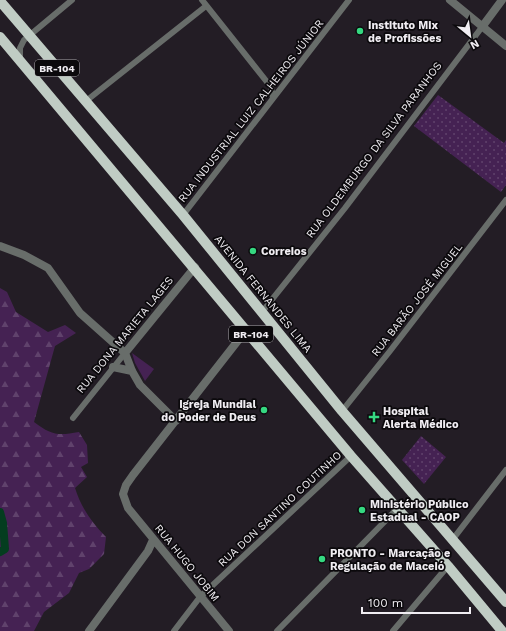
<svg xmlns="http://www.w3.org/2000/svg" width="506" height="631" font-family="'Work Sans',sans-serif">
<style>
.grass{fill:url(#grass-dots)}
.forest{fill:url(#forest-firs)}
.park{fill:#452253}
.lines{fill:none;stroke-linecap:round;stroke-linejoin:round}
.canal{stroke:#043d1f;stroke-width:8}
.minor{stroke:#686d6a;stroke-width:6}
.tertiary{stroke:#686d6a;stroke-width:8}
.trunk{stroke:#c0ccc4;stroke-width:10}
.poi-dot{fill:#35d881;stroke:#0b090c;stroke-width:1.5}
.labels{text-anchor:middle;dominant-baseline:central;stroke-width:3.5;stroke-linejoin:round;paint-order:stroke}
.shield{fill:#0b090c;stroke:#aba9ad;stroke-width:1}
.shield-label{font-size:10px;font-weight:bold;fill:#f0edf2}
.poi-label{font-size:11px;font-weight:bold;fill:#f0edf2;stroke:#0b090c;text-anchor:start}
.street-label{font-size:11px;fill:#f0edf2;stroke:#0b090c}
</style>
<defs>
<pattern id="grass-dots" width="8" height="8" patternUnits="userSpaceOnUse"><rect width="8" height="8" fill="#452253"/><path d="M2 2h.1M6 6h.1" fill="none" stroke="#60426c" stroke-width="1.8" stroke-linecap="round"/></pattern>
<pattern id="forest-firs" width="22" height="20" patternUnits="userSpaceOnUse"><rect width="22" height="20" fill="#452253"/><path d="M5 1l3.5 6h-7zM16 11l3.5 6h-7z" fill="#60426c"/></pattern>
</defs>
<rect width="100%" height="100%" fill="#231d25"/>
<!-- grass -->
<path class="grass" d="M438,95L504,143L506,140V185L501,192L414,126Z
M421,436L446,457L424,484L402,460Z"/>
<!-- forest -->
<path class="forest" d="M0,288L7,292L16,312L48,332L65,325L76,333L55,346L34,422C51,435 58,436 79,432L87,445L88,463L81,467L87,477L75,488C81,507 91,522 106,537L104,554L89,569L79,573L69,593L44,612L34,631H0Z"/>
<!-- park -->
<path class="park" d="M132,353L154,369L145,381L135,363Z"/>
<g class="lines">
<!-- canal -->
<path class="canal" d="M0,512L3,523L5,549L0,552"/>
<!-- minor -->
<path class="minor" d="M202,0L271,87L273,98
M20,60V48L24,40L72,0
M86,101L206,6
M183,215L349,0
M262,312L345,208L482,27
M342,411L390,351L506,200
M73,418L125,353
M453,539L506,470
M174,631L200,597L351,456
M277,631L398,508
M393,631L448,566"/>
<!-- tertiary -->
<path class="tertiary" d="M450,0L506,46
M482,27L502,0
M0,246L24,255L48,268L80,313L125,353L132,371L140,385L176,421
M125,353L195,267
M113,367L132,371
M89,631L148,551L153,540
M229,631L128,508L123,494L126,485L133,475L247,329"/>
<!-- trunk -->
<path class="trunk" d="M0,1L183,215L342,411L506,602
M0,37L351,456L448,566L502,631"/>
</g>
<!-- markers -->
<g class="poi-dot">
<circle cx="360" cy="31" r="4"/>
<circle cx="253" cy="251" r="4"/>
<circle cx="264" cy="410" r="4"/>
<path d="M372 411h4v4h4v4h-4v4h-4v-4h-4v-4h4z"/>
<circle cx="362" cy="510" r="4"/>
<circle cx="322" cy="559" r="4"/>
</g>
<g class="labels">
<!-- shield labels -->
<g class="shield">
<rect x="35" y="60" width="44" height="16" rx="3"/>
<rect x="229" y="326" width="44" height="16" rx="3"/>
</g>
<g class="shield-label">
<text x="57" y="68">BR-104</text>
<text x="251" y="334">BR-104</text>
</g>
<!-- poi labels -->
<g class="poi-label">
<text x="368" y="25">Instituto Mix<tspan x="368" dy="13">de Profissões</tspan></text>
<text x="261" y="251">Correios</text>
<text x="256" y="404" text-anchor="end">Igreja Mundial<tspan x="256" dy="13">do Poder de Deus</tspan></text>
<text x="383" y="411">Hospital<tspan x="383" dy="13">Alerta Médico</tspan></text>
<text x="370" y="504">Ministério Público<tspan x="370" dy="13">Estadual - CAOP</tspan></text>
<text x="330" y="553">PRONTO - Marcação e<tspan x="330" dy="13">Regulação de Maceió</tspan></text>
</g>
<!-- street labels -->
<g class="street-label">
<text transform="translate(251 111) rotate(-52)">RUA INDUSTRIAL LUIZ CALHEIROS JÚNIOR</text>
<text transform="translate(374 150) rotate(-53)">RUA OLDEMBURGO DA SILVA PARANHOS</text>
<text transform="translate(263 294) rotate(51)">AVENIDA FERNANDES LIMA</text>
<text transform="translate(417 300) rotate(-52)">RUA BARÃO JOSÉ MIGUEL</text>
<text transform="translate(125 335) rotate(-51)">RUA DONA MARIETA LAGES</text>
<text transform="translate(280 509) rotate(-43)">RUA DON SANTINO COUTINHO</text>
<text transform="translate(187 563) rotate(51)">RUA HUGO JOBIM</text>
</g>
</g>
<!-- north arrow -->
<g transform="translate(470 36) rotate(151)" stroke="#0b090c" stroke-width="3" paint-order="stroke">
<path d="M0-3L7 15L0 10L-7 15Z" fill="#f0edf2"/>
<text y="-6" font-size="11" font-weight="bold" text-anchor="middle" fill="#f0edf2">N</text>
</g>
<!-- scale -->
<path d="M362 607v6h108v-6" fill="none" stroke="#f0edf2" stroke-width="2"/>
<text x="368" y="607" font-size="12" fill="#f0edf2" stroke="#0b090c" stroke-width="3" paint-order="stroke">100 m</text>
</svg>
